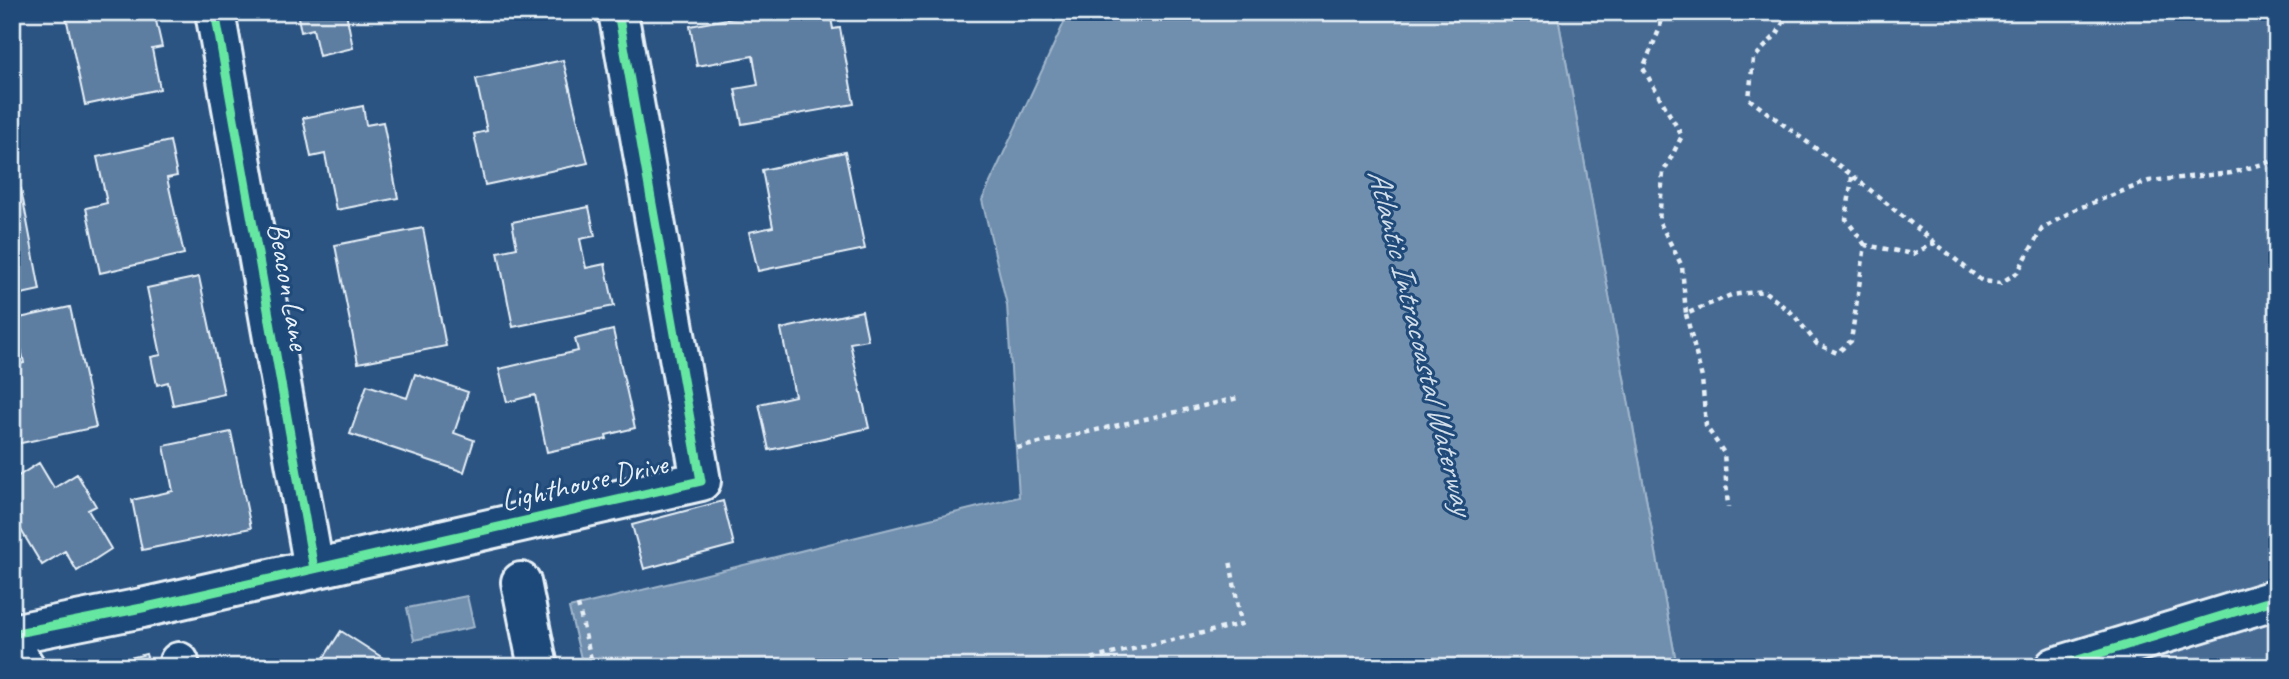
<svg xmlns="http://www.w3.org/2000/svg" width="2289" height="679" font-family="Caveat,sans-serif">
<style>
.green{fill:#476b93;stroke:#98aec6;stroke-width:2}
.water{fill:#708ead;stroke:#a0b6cb;stroke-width:2}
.building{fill:#5d7da1;stroke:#e8f1f8;stroke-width:2}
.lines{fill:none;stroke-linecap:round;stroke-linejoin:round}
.minor-casing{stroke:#e8f1f8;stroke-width:44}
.path{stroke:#e8f1f8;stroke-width:4.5;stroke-dasharray:5 5;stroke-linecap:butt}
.minor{stroke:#1f4a7a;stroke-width:38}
.cycleway-casing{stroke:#1f4a7a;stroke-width:13}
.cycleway{stroke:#66e7a1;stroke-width:9}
.labels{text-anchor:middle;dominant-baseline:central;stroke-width:6;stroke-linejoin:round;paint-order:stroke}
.street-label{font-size:30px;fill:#e8f1f8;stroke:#1f4a7a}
.water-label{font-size:32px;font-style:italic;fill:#d0dde9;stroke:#1f4a7a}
</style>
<rect width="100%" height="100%" fill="#2b5482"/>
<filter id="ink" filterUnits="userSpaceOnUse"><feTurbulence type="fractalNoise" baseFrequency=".0143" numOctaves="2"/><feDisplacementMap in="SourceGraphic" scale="14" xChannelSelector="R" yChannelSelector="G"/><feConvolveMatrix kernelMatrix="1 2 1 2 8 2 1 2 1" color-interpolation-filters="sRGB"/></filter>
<g filter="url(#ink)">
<!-- green -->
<path class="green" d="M1557,12H2277V667H1677Z"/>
<!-- water -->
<path class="water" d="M1069,12H1557L1677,667H583L569,608L1019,497L1007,305L982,200Z
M467,596L474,627L414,640L407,608Z"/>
<!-- building -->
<path class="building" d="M65,12H154L162,47L152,49L160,89L85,105Z
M297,12H346L353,48L319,56L313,29L301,32Z
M469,12H512V13L471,22Z
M764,12H830L833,29L840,28L854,104L742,124L735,89L758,85L753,56L697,66L690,26Z
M563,60L588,163L485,185L474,134L487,131L476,79Z
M363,106L366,125L383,122L398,198L336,210L325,154L311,157L303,118Z
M170,141L177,176L167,178L184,254L100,273L86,208L107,203L97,157Z
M845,152L865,249L758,271L749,232L773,227L762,170Z
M21,189L40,290L12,296V191Z
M589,207L595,236L580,239L586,268L605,264L614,306L513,327L498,252L517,248L512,222Z
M423,228L446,346L358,363L335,245Z
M199,277L224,394L173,405L168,382L157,385L151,357L161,355L147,288Z
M70,307L96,427L12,445V366L24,363L15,319Z
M862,311L868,340L850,343L869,428L769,450L759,404L795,396L781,329Z
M613,330L635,428L606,435L607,439L547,452L535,395L507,402L499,369L578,351L575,339Z
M415,374L468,392L454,433L474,440L464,472L350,434L367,385L407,398Z
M231,432L251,528L142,550L132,500L173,491L164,446Z
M39,463L54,488L77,474L96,506L88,510L111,549L77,571L65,551L42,565L12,515L19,508L12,498V480Z
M723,501L734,545L644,569L632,525Z
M341,631L397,667H318Z
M146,654L150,667H111L110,663Z"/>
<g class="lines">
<!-- minor casing -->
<g class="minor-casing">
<path id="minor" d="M215,12L314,569
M521,582L538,667
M12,634L142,608L701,481L618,12
M12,646L25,667
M179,662L180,667
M2055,667L2277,599"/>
</g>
<!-- path -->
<path class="path" d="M1661,12L1660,28L1643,68L1682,136L1663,173L1659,221L1682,266L1686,314L1731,295L1764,291L1793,314L1817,344L1837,353L1851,341L1865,245L1913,254L1937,242
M1789,12L1777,34L1753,59L1749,99L1853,176L1982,281L2000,283L2017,273L2042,229L2074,210L2149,181L2231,173L2277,160
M1852,177L1846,219L1865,245
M1686,314L1702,378L1706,426L1724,453L1728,507
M1017,448L1238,398
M578,605L593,667
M1091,667L1090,659L1241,624L1230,560"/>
<!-- minor -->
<use href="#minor" class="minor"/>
<!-- cycleway casing -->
<g class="cycleway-casing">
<path id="cycleway" d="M215,12L314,569
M12,634L142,608L701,481L618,12
M2055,667L2277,599"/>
</g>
<!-- cycleway -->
<use href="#cycleway" class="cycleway"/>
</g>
</g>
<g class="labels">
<!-- street labels -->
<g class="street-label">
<text transform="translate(289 286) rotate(80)">Beacon Lane</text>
<text transform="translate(584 482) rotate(-13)">Lighthouse Drive</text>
</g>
<!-- water labels -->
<g class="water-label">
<text transform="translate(1421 341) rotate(76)">Atlantic Intracoastal Waterway</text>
</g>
</g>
<!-- margin -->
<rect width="2289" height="679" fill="none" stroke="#1f4a7a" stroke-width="42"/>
<rect x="21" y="21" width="2247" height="637" fill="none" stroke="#e8f1f8" stroke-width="2.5" filter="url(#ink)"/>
</svg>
